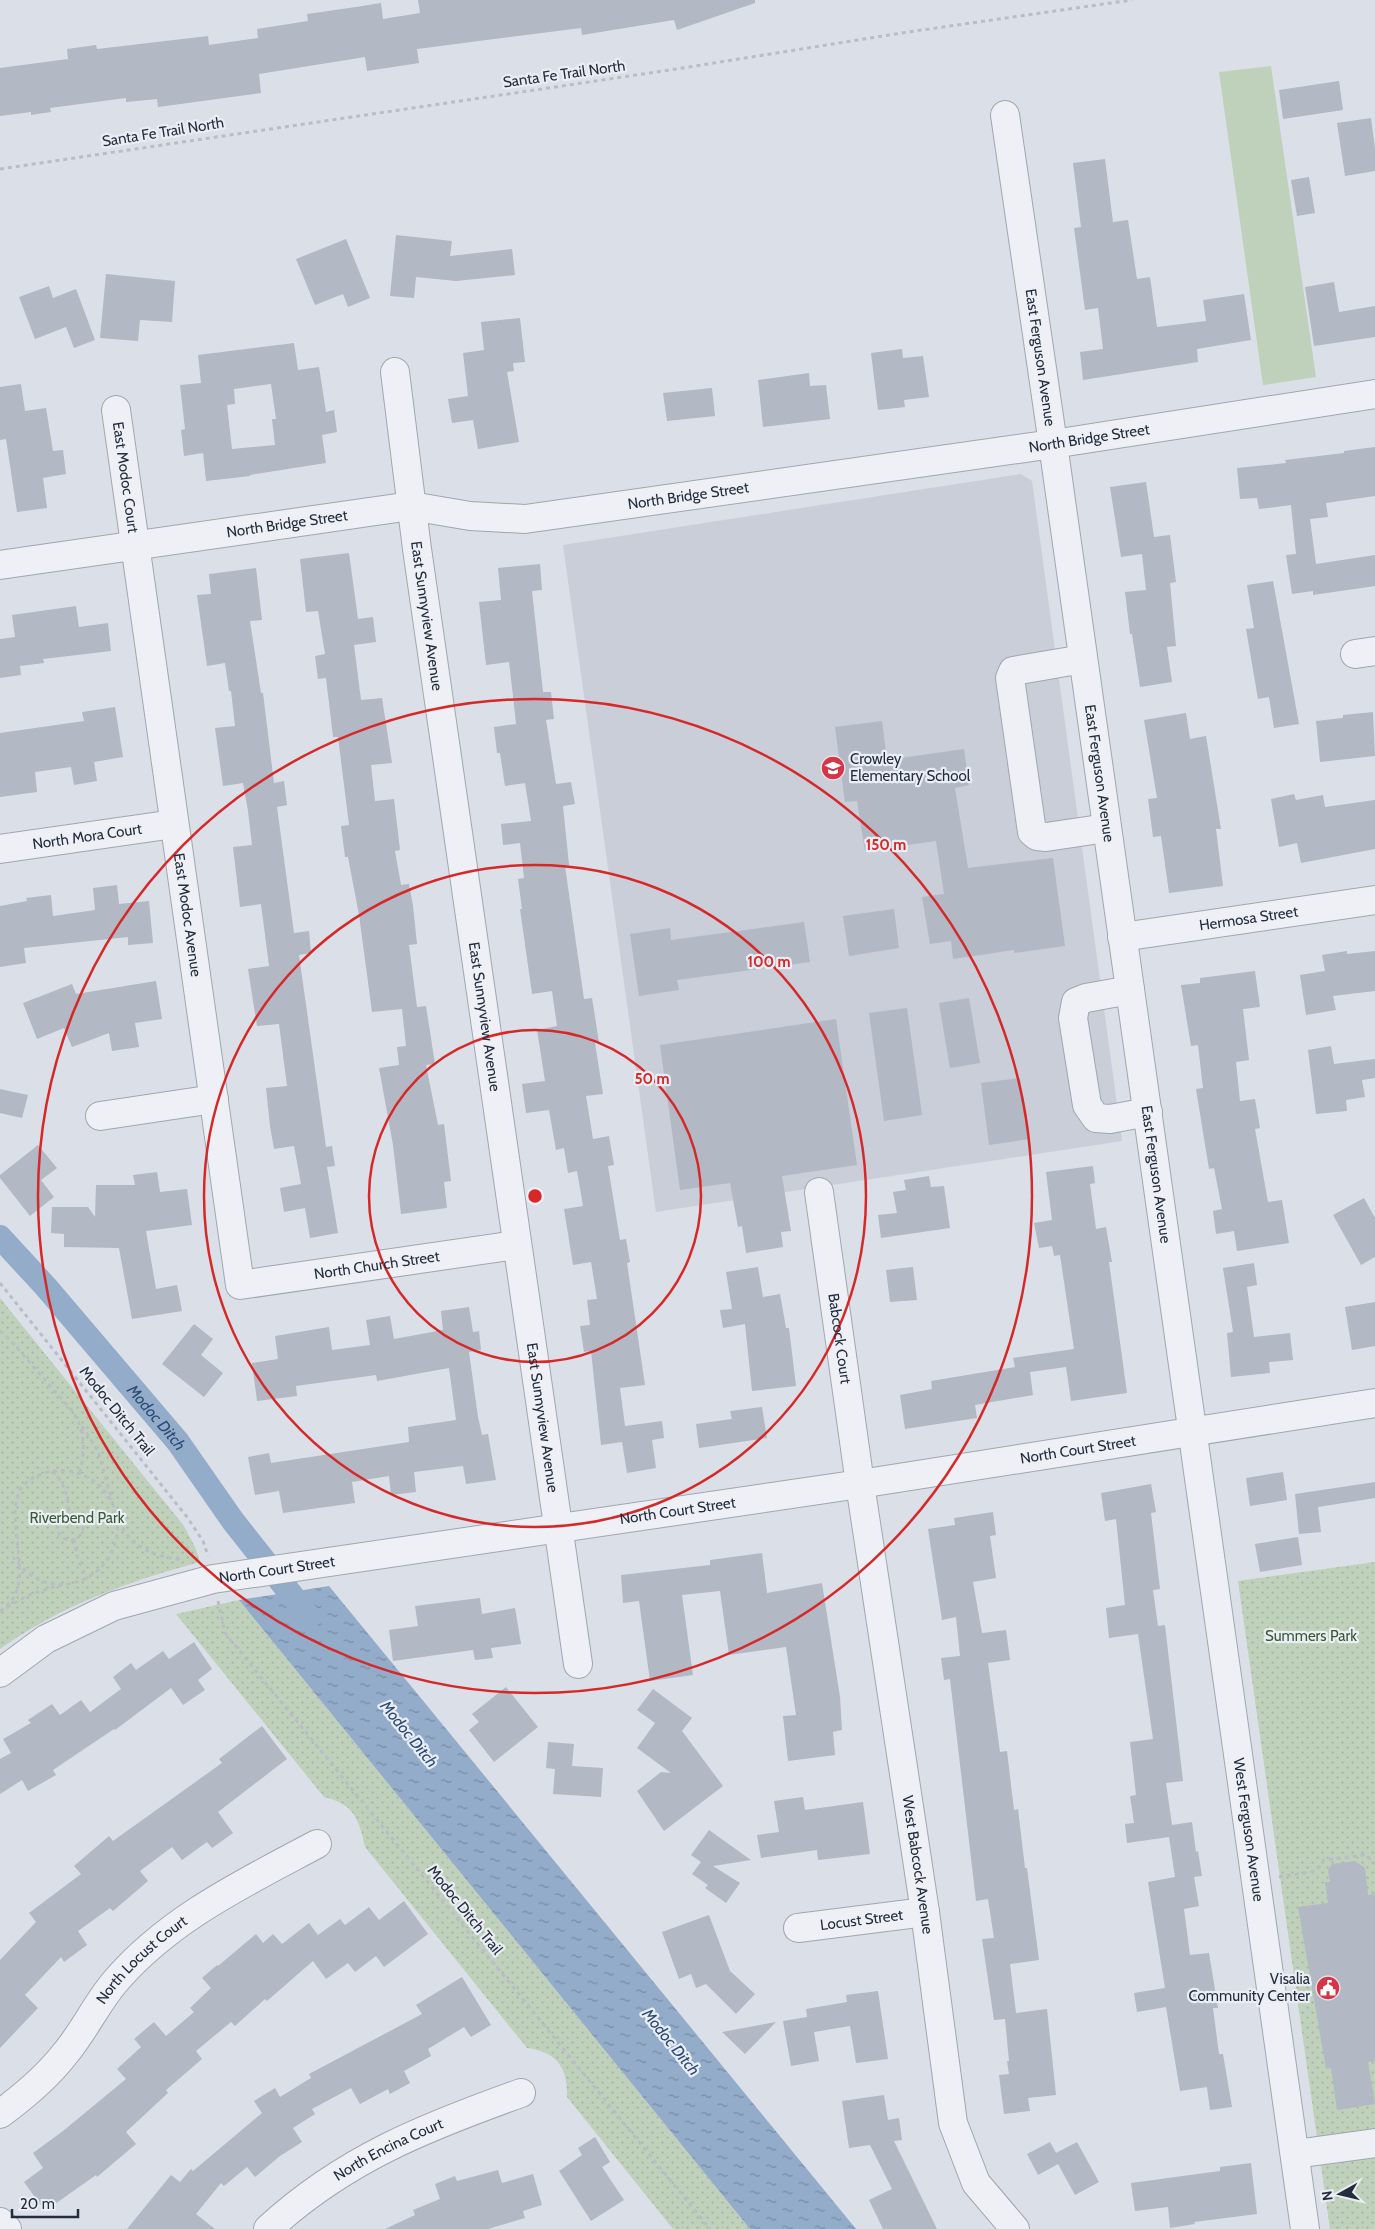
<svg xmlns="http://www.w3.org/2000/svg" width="1375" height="2229" font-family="Cabin,sans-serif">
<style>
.built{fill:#c9ced9}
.green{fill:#c0d1bb}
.park{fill:url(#park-dots)}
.water{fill:url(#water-ripples)}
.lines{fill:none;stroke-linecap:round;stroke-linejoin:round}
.canal{stroke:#92acca;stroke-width:24}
.building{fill:#b2b8c4;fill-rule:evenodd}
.minor-casing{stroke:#a0a6b1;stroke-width:30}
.path{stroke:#b9bdc5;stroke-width:3;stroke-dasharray:4 4;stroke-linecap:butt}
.minor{stroke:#eef0f5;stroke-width:28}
.ring{fill:none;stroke:#d62828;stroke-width:2.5}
.labels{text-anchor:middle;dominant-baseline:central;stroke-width:4.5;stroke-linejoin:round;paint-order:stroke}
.street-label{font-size:15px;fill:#242d3e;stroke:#eaeef4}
.poi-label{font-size:15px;fill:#242d3e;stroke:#eaeef4;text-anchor:start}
.park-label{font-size:15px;fill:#375a30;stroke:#eaeef4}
.water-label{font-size:16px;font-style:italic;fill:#2b4a74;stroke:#eaeef4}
.centre{fill:#d62828;stroke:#eaeef4;stroke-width:2.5}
.ring-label{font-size:15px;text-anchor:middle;font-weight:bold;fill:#d62828;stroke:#eaeef4;stroke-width:4.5;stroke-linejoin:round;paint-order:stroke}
</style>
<defs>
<pattern id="park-dots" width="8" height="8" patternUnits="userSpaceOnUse" patternTransform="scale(1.25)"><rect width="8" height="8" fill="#c0d1bb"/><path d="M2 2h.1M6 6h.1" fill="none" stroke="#a5b4a2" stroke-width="1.8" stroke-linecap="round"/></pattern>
<pattern id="water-ripples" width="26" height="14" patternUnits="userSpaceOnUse" patternTransform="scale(1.25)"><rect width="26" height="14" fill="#92acca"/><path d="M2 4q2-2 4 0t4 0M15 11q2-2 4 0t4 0" fill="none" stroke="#778ca5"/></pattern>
</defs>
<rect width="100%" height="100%" fill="#dbdfe7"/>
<!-- built -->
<path class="built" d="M1021,474L1032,481L1122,1141L656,1212L563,545Z"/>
<!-- green -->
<path class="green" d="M1271,66L1316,377L1263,385L1219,72Z"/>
<!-- park -->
<path class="park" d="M0,1298L184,1526L196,1549L200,1562C129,1581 60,1606 0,1649Z
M1375,1562V2229H1330L1238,1581Z
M239,1600L750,2229H673L567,2097C568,2068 557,2052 527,2048L365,1847C359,1819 354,1804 324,1797L176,1614Z"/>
<!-- water -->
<path class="water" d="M329,1586L856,2229H750L239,1600Z"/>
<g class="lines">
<!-- canal -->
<path class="canal" id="s1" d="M0,1237L46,1287L178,1442L233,1521L309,1617"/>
</g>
<!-- building -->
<path class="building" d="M418,0H755V3L677,30L674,20L582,35L581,28L417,49L419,63L367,71L365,57L259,74L261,93L158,107L157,99L126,102V98L50,108L51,112L31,115V112L0,116V68L68,59L67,49L96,45L97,49L208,36L209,45L258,38L257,29L308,21L307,14L356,7L381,3L383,19L420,13Z
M1339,81L1343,110L1283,119L1279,90Z
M1371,118L1375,149V171L1345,176L1337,123Z
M1105,159L1113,222L1128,220L1137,279L1150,277L1157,327L1206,321L1203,300L1244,294L1251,340L1197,349L1198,362L1083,380L1080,352L1103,349L1098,308L1085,310L1074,228L1081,227L1073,163Z
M1309,177L1315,213L1297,216L1291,180Z
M396,235L452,241L450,256L512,249L515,275L456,281L416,277L414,298L390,296Z
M346,239L370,298L348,307L343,294L315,305L296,259Z
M106,274L175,281L172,322L140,320L138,341L100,338Z
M1334,282L1339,312L1375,306V337L1314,346L1305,287Z
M49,286L53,298L76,289L95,340L74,348L66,327L35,339L19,297Z
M520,318L525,362L513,363L514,371L507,372L519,442L478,449L473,420L452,423L448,399L468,396L463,353L484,350L481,322Z
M294,343L298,370L319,367L326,412L334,410L337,432L322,435L326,463L250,475V476L206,481L203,453L184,456L181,430L185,429L180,385L201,383L198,355ZM271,384L276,419H272L275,445L232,449L227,405L235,404L234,389Z
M902,349L903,358L923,356L929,397L904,400L905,407L878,410L871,353Z
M809,373L810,386L826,385L830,419L763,427L758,380Z
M21,384L25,411L46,408L53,451L63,450L66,474L43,478L47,508L17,512L6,439L0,440V387Z
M712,388L715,416L667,421L663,393Z
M1375,447V496L1326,503L1328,517L1310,519L1316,564L1375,555V586L1313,595V591L1292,594L1286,555L1296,554L1291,505L1259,509L1257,498L1240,499L1237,468L1286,463L1285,460L1344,453V451Z
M1146,482L1154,537L1170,535L1176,582L1170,583L1176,646L1167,647L1172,682L1140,687L1132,634H1130L1125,592L1146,590L1142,554L1121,557L1110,487Z
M349,553L358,619L373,617L376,642L354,645L361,700L382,698L392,763L371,765L375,801L394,799L400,850L395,851L401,885L409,884L413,906L417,944L409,945L417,1007L426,1006L435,1064L426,1065L438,1125L444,1124L451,1181L444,1182L447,1208L401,1214L393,1145L379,1068L399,1065L397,1047L406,1046L402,1009L372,1012L359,915L348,857H345L341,826L349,825L338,737H333L326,678L318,679L315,656L325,654L318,611L306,612L300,559Z
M540,564L542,590L532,591L543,692H551L554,719L546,720L556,784L571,782L575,804L563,806L569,865L565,866L584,999L592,998L599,1042L595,1043L603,1094L586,1096L593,1139L609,1136L614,1165L608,1166L620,1240L626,1239L630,1262L627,1263L645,1385L620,1388L625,1426L662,1421L664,1438L652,1440L656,1468L627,1473L622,1442L601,1445L591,1351L584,1352L580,1326L590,1325L587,1300L597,1299L591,1262L573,1265L564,1209L583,1206L577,1171L568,1173L564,1148L556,1150L549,1110L526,1113L522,1084L545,1081L537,1030L557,1026L552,991L532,994L520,909H522L518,879L524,878L520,843L503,845L501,824L531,821L525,783L505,786L500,753H497L494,727L516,724L513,696L509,662L486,665L479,602L501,600L498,568Z
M256,568L262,620L250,621L261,693H263L274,783L284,781L287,805L277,807L294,933L309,931L311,953L299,955L326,1147L332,1146L335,1166L327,1167L338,1233L310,1238L305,1208L284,1212L280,1188L301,1184L294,1146L274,1149L270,1126L266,1088L287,1086L279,1024L257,1026L248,969L269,966L261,904L240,907L233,847L252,845L248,811L243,783L223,786L215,728L235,726L231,691H229L225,663L207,666L197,595L211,594L209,574Z
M1273,581L1299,724L1274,728L1269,697L1258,699L1246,629L1254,628L1247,585Z
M76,606L79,627L108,623L111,651L43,659L44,663L20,666L21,675L0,678V639L15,637L12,615Z
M115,707L123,757L94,762L97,781L74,785L71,767L35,772L37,792L0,797V733L84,721L82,712Z
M1373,712L1375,756L1320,762L1316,721L1343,718V715Z
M1186,713L1190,739L1206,736L1221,829H1216L1223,886L1169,893L1161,836L1153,837L1148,799L1157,798L1144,720Z
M882,721L887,760L964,749L969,785L955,788L968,868L1053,858L1065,946L1014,953V950L953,959L951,941L930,944L922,897L944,894L936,841L865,851L857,801L845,802L835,727Z
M1294,794L1296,800L1323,795L1325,807L1375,800V849L1301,863L1297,843L1279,847L1271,799Z
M117,885L119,904L149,901L153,943L128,945V937L24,948L26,963L0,967V906L27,901L26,898L51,895L53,916L95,910L93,888Z
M894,909L899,948L849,956L843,916Z
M804,922L810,962L677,980L679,990L639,996L630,934L670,928L671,940Z
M1347,951V954L1375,951V991L1333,996L1336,1010L1306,1015L1300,975L1325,971L1322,955Z
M1255,971L1260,1007L1243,1009L1249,1060L1236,1062L1240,1101L1255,1099L1260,1128L1255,1129L1268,1202L1282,1200L1289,1243L1237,1251L1234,1231L1216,1234L1213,1211L1222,1209L1214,1168L1209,1169L1196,1089L1203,1088L1198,1045L1191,1046L1181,985L1200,983V978Z
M156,981L162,1019L135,1023L139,1047L112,1051L109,1033L72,1047L64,1028L37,1039L23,1003L72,984L76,994Z
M969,998L980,1063L950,1068L939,1003Z
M907,1008L922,1115L884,1121L869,1013Z
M836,1019L857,1165L782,1176L791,1231L781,1232L783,1247L746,1253L742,1226L738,1227L730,1183L680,1190L660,1045Z
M1331,1046L1334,1064L1375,1059V1078L1362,1080L1365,1097L1346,1100L1347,1111L1316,1114L1308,1050Z
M1020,1078L1029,1139L989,1145L981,1083Z
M0,1089L28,1095L22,1118L0,1113Z
M38,1145L57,1168L41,1180L54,1197L30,1216L0,1178V1175Z
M1093,1166L1095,1183L1090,1184L1096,1229L1106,1227L1112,1262H1109L1127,1393L1071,1401L1066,1367L1030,1372L1033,1395L975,1405L977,1418L905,1429L900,1395L932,1389L931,1381L1015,1367L1013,1358L1074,1349L1060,1255L1054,1256L1052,1246L1039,1248L1034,1223L1052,1220L1046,1172Z
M157,1172L160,1192L187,1189L192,1225L146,1231L156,1289L177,1285L182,1311L132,1319L119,1248L64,1247V1234L51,1233L52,1207H88L95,1217L96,1185H135L133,1175Z
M929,1176L931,1187L944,1186L950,1228L881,1238L878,1215L897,1213L893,1192L906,1190L904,1180Z
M1364,1198L1375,1218V1257L1361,1265L1333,1215Z
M1254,1263L1257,1285L1247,1287L1254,1337L1290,1333L1293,1360L1269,1362L1270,1373L1231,1377L1227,1333L1233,1332L1223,1268Z
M758,1267L763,1297L780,1294L786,1328H789L796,1386L752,1391L745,1324L723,1328L720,1310L732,1309L726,1272Z
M913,1267L917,1300L890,1302L886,1270Z
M1375,1302V1346L1352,1350L1345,1307Z
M469,1307L473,1332L479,1331L481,1350L469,1352L478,1417L482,1435L488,1434L496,1480L466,1484L463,1466L414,1472L416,1492L391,1495L389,1476L352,1482L355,1503L283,1513L279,1491L255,1495L248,1457L269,1453L271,1463L409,1442L408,1427L456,1420L449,1368L377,1381L376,1375L296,1386L297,1396L257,1401L252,1363L278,1359L275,1336L329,1327L332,1350L370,1345L366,1320L390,1316L394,1339L443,1330L441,1311Z
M194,1324L213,1339L201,1355L223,1373L204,1397L162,1364Z
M762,1407L767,1438L699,1448L696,1424L732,1419L730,1411Z
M1283,1472L1287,1500L1250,1506L1246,1478Z
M1375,1482V1498L1318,1507L1321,1532L1299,1534L1295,1494Z
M1151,1484L1156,1512L1151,1513L1160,1589L1153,1590L1158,1626L1165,1625L1183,1781L1166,1783L1172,1825L1192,1822L1196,1852L1198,1851L1202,1876L1194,1877L1199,1906L1184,1909L1190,1955L1209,1953L1218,2008H1213L1219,2054H1223L1232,2107L1210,2110L1207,2087L1180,2091L1166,2007L1137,2012L1134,1993L1165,1988L1148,1882L1175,1877L1169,1837L1127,1843L1125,1824L1134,1823L1130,1796L1136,1795L1130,1742L1153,1739L1138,1634L1109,1638L1106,1608L1125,1605L1116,1519L1105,1521L1101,1493Z
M993,1512L996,1535L990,1536L996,1578L973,1582L982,1633L1006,1630L1010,1660L988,1663L1000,1752L1007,1751L1014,1810L1018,1809L1025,1868H1027L1039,1960L1010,1964L1016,2013L1047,2009L1056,2095L1028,2098L1030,2111L1004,2114L999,2075L1009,2074L1007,2061H1009L1005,2019L994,2020L982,1939L994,1938L988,1899L976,1901L950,1679L944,1680L941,1658L960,1656L956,1617L942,1620L928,1529L955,1525L954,1518Z
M1298,1537L1302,1565L1260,1572L1255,1544Z
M762,1553L767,1593L822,1583L840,1697L842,1730L833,1732L835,1755L788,1761L783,1716L796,1715L786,1647L729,1655L720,1591L682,1595L693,1675L650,1681L639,1601L623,1603L621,1575L710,1565V1560Z
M480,1598L482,1614L515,1608L521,1644L491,1648L493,1658L475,1660L473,1650L393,1661L389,1630L418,1626L415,1606Z
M194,1642L212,1669L198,1680L205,1690L183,1705L171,1688L115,1730L114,1729L53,1770L56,1775L28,1791L22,1780L0,1794V1759L11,1753L3,1739L31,1723L28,1720L52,1704L60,1715L81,1700L90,1712L121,1689L113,1677L131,1663L136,1670L163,1651L169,1659Z
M506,1687L538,1727L494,1762L469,1730L479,1722L472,1714Z
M653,1689L692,1718L682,1731L723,1786L664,1831L637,1791L661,1772L671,1773L637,1748L655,1723L637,1710Z
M262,1726L287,1759L218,1812L233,1833L212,1848L207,1842L182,1860L172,1847L140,1871L148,1881L113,1911L110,1908L78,1931L87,1945L64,1962L61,1957L25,1995L38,2008L0,2048V1960L36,1922L29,1913L81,1874L74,1866L109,1836L113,1841L222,1763L219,1759Z
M548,1742L574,1744L572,1766L603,1768L601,1797L553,1794L555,1769L546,1768Z
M803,1797L805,1810L863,1802L870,1854L818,1860L817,1850L761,1858L757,1835L779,1832L774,1801Z
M709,1830L751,1860L713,1866L740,1883L726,1903L705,1888L708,1885L692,1874L701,1862L691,1855Z
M1355,1861L1365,1868L1368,1895L1375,1894V2061L1368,2062L1375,2104L1337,2110L1331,2068L1326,2069L1298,1907L1328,1903L1325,1882H1330L1328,1870L1332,1864Z
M404,1901L428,1934L384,1967L376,1956L355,1972L348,1963L326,1979L313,1961L267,2001L265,1999L235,2026L231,2022L196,2051L202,2059L166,2090L168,2093L126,2132L136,2144L97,2177L96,2175L45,2211L24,2182L43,2168L33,2153L63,2131L126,2079L117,2069L141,2047L134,2039L154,2022L166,2036L194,2012L190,2008L211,1988L202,1978L217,1965L218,1966L256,1934L263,1943L273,1934L282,1944L309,1923L318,1935L340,1919L345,1925L369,1907L379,1920Z
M709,1915L730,1971L755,1994L736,2014L706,1984L696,1988L691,1974L679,1979L662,1932Z
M462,1977L491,2025L471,2037L464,2027L428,2049L431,2056L404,2071L410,2083L390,2094L388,2089L360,2104L351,2088L312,2109L315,2114L293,2128L302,2142L280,2156L255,2177L247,2167L224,2186L221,2183L196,2214L215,2229H127L171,2175L180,2182L191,2169L193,2171L262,2113L254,2101L275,2088L280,2097L311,2078L309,2074L422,2014L416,2005Z
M878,1991L888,2059L856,2063L850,2026L814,2032L819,2061L791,2066L783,2021L807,2017L806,2009L847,2002L846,1995Z
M776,2022L745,2054L722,2032Z
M884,2095L888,2120L899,2118L902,2140L894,2141L937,2229H883L869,2200L892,2189L870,2145L849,2148L842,2101Z
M595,2137L610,2162L602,2167L624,2200L591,2221L559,2171L582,2155L578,2148Z
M1050,2142L1056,2153L1077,2142L1099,2182L1075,2195L1058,2164L1038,2175L1027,2154Z
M1251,2163L1257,2214L1194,2222L1195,2224L1170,2228L1168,2207L1135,2211L1131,2183L1220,2171V2167Z
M498,2170L502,2183L533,2174L542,2205L523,2211L525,2218L488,2229H385L415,2215L413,2210L440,2199L435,2184L455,2176L457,2181Z"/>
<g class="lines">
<!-- minor casing -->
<g class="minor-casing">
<g id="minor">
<path id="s2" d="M1005,115L1053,444L1305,2229"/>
<path id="s3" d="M395,372L417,549L578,1664"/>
<path id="s4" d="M116,410L240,1285L516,1245"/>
<path id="s5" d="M0,565L411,506L470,516L525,519L1053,444L1375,394"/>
<path d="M1355,654L1375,651"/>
<path d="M1083,659L1013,671L1010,678L1032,832L1037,836L1046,837L1107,828"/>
<path id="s6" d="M0,849L174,824"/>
<path id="s7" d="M1122,937L1375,900"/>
<path d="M1130,990L1086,998L1076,1002L1073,1018L1087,1105L1096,1118L1110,1119L1148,1112"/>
<path d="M100,1116L214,1099"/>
<path id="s8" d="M819,1192L860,1484L925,1912L953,2123L976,2183L1015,2229"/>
<path id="s9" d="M0,1673L46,1639L114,1606L213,1579L860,1484L1375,1403"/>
<path id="s10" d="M798,1928L925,1912"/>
<path id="s11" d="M0,2114C23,2097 46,2078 64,2055C83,2033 95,2006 114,1983C168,1919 244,1883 317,1844"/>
<path d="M1295,2154L1375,2143"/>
<path d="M0,2222L7,2229"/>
<path id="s12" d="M268,2229C344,2159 426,2127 521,2093"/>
</g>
</g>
<!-- path -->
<path class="path" d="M0,169L670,70L908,32L1132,0
M0,1283L187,1517L203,1541L208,1556
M0,1331L12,1342L73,1412C85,1431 86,1452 79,1474
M82,1426L98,1451L112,1500
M53,1471C65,1484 68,1496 69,1513
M57 1527a13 13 0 1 1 26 0a13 13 0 1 1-26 0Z
M118,1521C135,1550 153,1556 184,1560
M74,1539L78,1560L87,1578
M218,1601L225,1633L710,2229
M7,1607L31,1594L61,1585
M0,1611C42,1585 0,1525 22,1486C69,1445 135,1492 113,1549C103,1576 69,1592 42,1581C29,1576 21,1567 13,1557
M1279,1877L1316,1871L1324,1860L1364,1855L1368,1856L1372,1863H1375"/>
<!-- minor -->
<use href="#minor" class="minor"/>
</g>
<!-- distance rings -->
<g class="ring">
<circle cx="535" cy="1196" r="166"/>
<circle cx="535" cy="1196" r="331"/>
<circle cx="535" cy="1196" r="497"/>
</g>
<!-- icons -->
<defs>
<g id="school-disc" transform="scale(1.25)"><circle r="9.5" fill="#d83448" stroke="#eaeef4"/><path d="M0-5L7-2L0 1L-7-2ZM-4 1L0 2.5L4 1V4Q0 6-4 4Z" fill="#fff"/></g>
<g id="civic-disc" transform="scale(1.25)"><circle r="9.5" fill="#d83448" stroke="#eaeef4"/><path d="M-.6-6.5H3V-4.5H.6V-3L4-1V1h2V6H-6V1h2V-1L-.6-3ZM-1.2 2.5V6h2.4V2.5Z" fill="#fff"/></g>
</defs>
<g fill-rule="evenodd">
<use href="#school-disc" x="833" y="768"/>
<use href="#civic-disc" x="1328" y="1988"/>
</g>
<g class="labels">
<!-- street labels -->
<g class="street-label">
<text transform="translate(564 74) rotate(-8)">Santa Fe Trail North</text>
<text transform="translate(163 132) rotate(-9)">Santa Fe Trail North</text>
<text stroke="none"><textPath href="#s2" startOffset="245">East Ferguson Avenue</textPath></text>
<text stroke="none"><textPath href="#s5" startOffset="1100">North Bridge Street</textPath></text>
<text stroke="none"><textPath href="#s4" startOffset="68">East Modoc Court</textPath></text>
<text stroke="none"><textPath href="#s5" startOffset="695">North Bridge Street</textPath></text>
<text stroke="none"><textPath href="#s5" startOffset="290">North Bridge Street</textPath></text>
<text stroke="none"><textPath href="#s3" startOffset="246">East Sunnyview Avenue</textPath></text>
<text stroke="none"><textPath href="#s2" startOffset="665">East Ferguson Avenue</textPath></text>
<text stroke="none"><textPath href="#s6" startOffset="88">North Mora Court</textPath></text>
<text stroke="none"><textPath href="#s4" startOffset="510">East Modoc Avenue</textPath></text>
<text stroke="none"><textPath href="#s7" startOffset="128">Hermosa Street</textPath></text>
<text stroke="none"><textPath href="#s3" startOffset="651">East Sunnyview Avenue</textPath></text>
<text stroke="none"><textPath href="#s2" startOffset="1070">East Ferguson Avenue</textPath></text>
<text stroke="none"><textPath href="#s4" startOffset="1022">North Church Street</textPath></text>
<text stroke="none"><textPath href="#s8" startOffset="148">Babcock Court</textPath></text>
<text transform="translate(117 1411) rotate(51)">Modoc Ditch Trail</text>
<text stroke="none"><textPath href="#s3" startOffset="1056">East Sunnyview Avenue</textPath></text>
<text stroke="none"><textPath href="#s9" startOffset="1110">North Court Street</textPath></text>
<text stroke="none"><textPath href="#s9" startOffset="705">North Court Street</textPath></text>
<text stroke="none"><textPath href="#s9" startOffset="300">North Court Street</textPath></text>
<text stroke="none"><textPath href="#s2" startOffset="1732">West Ferguson Avenue</textPath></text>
<text stroke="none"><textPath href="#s8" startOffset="680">West Babcock Avenue</textPath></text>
<text transform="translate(465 1910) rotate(51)">Modoc Ditch Trail</text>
<text stroke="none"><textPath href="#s10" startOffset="64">Locust Street</textPath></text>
<text stroke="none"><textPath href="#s11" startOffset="211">North Locust Court</textPath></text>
<text stroke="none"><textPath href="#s12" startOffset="145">North Encina Court</textPath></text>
</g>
<!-- poi labels -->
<g class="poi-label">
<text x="850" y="759">Crowley<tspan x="850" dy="17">Elementary School</tspan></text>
<text x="1310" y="1979" text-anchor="end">Visalia<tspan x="1310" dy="17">Community Center</tspan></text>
</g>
<!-- park labels -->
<g class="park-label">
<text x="77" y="1518">Riverbend Park</text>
<text x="1311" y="1636">Summers Park</text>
</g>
<!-- water labels -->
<g class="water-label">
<text stroke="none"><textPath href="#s1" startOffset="239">Modoc Ditch</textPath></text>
<text transform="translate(409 1734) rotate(51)">Modoc Ditch</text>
<text transform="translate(671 2042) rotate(51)">Modoc Ditch</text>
</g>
</g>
<circle cx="535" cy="1196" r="8" class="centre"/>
<g class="ring-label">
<text x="886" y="850">150 m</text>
<text x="769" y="967">100 m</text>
<text x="652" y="1084">50 m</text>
</g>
<!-- north arrow -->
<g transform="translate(1340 2194) rotate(262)" stroke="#eaeef4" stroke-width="4" paint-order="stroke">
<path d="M0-4L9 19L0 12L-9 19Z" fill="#242d3e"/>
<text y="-8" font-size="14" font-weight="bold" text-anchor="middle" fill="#242d3e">N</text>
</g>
<!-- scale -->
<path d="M12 2209v8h66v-8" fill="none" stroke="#242d3e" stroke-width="2.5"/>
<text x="20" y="2209" font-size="15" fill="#242d3e" stroke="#eaeef4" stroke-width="4" paint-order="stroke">20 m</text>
</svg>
